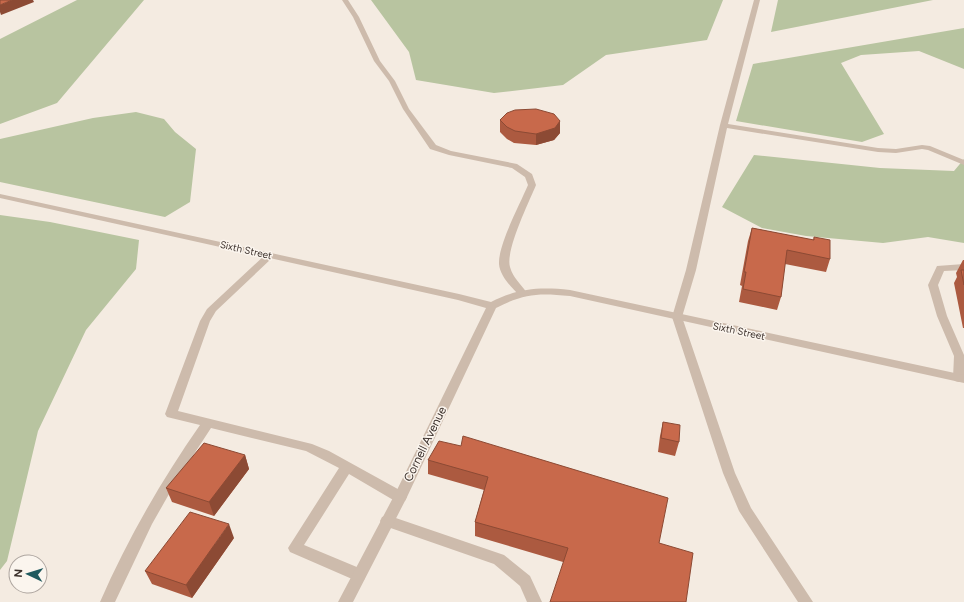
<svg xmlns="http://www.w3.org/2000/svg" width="964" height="602" font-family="Figtree,sans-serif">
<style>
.green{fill:#b8c4a0}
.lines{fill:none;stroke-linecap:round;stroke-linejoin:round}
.lane{fill:#cdbbac;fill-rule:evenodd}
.street{fill:#cdbbac;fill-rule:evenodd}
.wall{fill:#ac5a40}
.shaded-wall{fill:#8c4a34}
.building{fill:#c8694b;stroke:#8c4a34}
.labels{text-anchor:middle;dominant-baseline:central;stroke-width:3;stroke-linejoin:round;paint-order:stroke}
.street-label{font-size:10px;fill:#3b302b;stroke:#fbf5ee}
.near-street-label{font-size:12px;fill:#3b302b;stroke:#fbf5ee}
</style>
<rect width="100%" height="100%" fill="#f4ebe1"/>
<!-- green -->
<path class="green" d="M77,0H144L57,103L0,124V39Z
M371,0H723L707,40L606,55L563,85L494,93L416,80L409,52Z
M778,0H933L771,32Z
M964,28V69L919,51L861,55L841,63L884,134L862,142L736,121L753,64Z
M136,112L164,119L175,132L196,149L190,202L165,217L0,182V139L93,118Z
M754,155L880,168L954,171L964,159V243L928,237L883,243L806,236L762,228L722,207Z
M0,215L50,222L139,240L136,269L86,330L38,431L7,561L0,570Z"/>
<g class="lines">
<!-- lane -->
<path class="lane" d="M342,0H348L359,17L380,61L395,81L409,109L436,145L451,151L517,164L532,174L536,185C529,202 505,251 510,267C513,278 521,284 527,293L525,295H519C511,287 500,276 499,264C498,245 520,204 528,185L525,177L512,168L449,155L430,149L403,109L389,81L374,61L353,17Z
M754,0H760L728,124L878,148L896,149L922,145L930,146L964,160V165L928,150L922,149L896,153L878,152L727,128L696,270L682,317L735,473L751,508L813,602H798L739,511L723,473L672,317L686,270L720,125Z
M269,253L274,256L272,258L216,311L210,321L178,411L312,444L329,451L405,493L407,497L405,501L400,502L395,501L349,474L304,545L364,570L366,575L364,580L359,582L290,552L288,548L339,468L306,451L211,428L177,480L152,524L115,602H100C127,540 161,481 200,425L167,417L165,414L200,321L207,309L266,254Z
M964,264V270L944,271L938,285L947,316L964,355V379L959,382L955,381L953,378L954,356L937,316L928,285L937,266Z
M387,515L504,555L530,576L542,602H527L520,586L494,564L382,525L380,521L382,517Z"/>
<!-- street -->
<path class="street" d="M0,194L459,294L491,302C519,288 539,287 570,290L964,375V383L570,296C539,293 525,293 496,308L407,497L353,602H338L395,494L486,308L458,300L0,198Z"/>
</g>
<!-- wall -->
<path class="wall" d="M500,120L560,133L554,140L536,145L514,143L507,139L500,132Z
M752,228L813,240L814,237L830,259L826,272L785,264L781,297L777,310L739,302L742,286L740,285L748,241Z
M963,260H964V328H963L954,283L957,277L956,273Z
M663,422L679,442L675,456L658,452L660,436Z
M245,455L249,469L214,516L172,502L166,488Z
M428,460L668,498L563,562L475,536V522L484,490L428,474Z
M234,538L192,598L152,584L145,571Z"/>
<!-- shaded-wall -->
<path class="shaded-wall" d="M12,0H33L34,2L1,15L0,12V5Z
M560,121V133L554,140L536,145V134Z
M245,455L249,469L214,516L209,502Z
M229,524L234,538L192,598L186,585Z"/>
<!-- building -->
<path class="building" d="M0,0H12L0,5Z
M536,109L554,114L560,121L555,128L536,134L515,131L507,127L500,120L507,113L515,110Z
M752,228L814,240V237L830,240V259L787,250L781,297L743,289L746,272H744Z
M961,270H964V285Z
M663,422L680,425L679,442L661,438Z
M463,436L668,498L659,543L693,553L686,602H550L568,548L475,522L488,477L428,460L439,441L461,446Z
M204,443L245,455L209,502L166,488Z
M190,512L229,524L186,585L145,571Z"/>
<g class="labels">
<!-- street labels -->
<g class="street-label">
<text transform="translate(246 250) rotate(13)">Sixth Street</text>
<text transform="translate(739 331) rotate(12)">Sixth Street</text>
</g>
<!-- near-street labels -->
<g class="near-street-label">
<text transform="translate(425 444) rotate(-64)">Cornell Avenue</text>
</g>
</g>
<!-- north arrow -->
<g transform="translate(28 574) rotate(274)"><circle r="19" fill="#fbf5ee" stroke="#aea6a0"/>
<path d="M0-3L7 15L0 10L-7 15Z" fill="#1f5a5e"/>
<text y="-6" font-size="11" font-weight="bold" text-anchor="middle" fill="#3b302b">N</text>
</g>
</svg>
